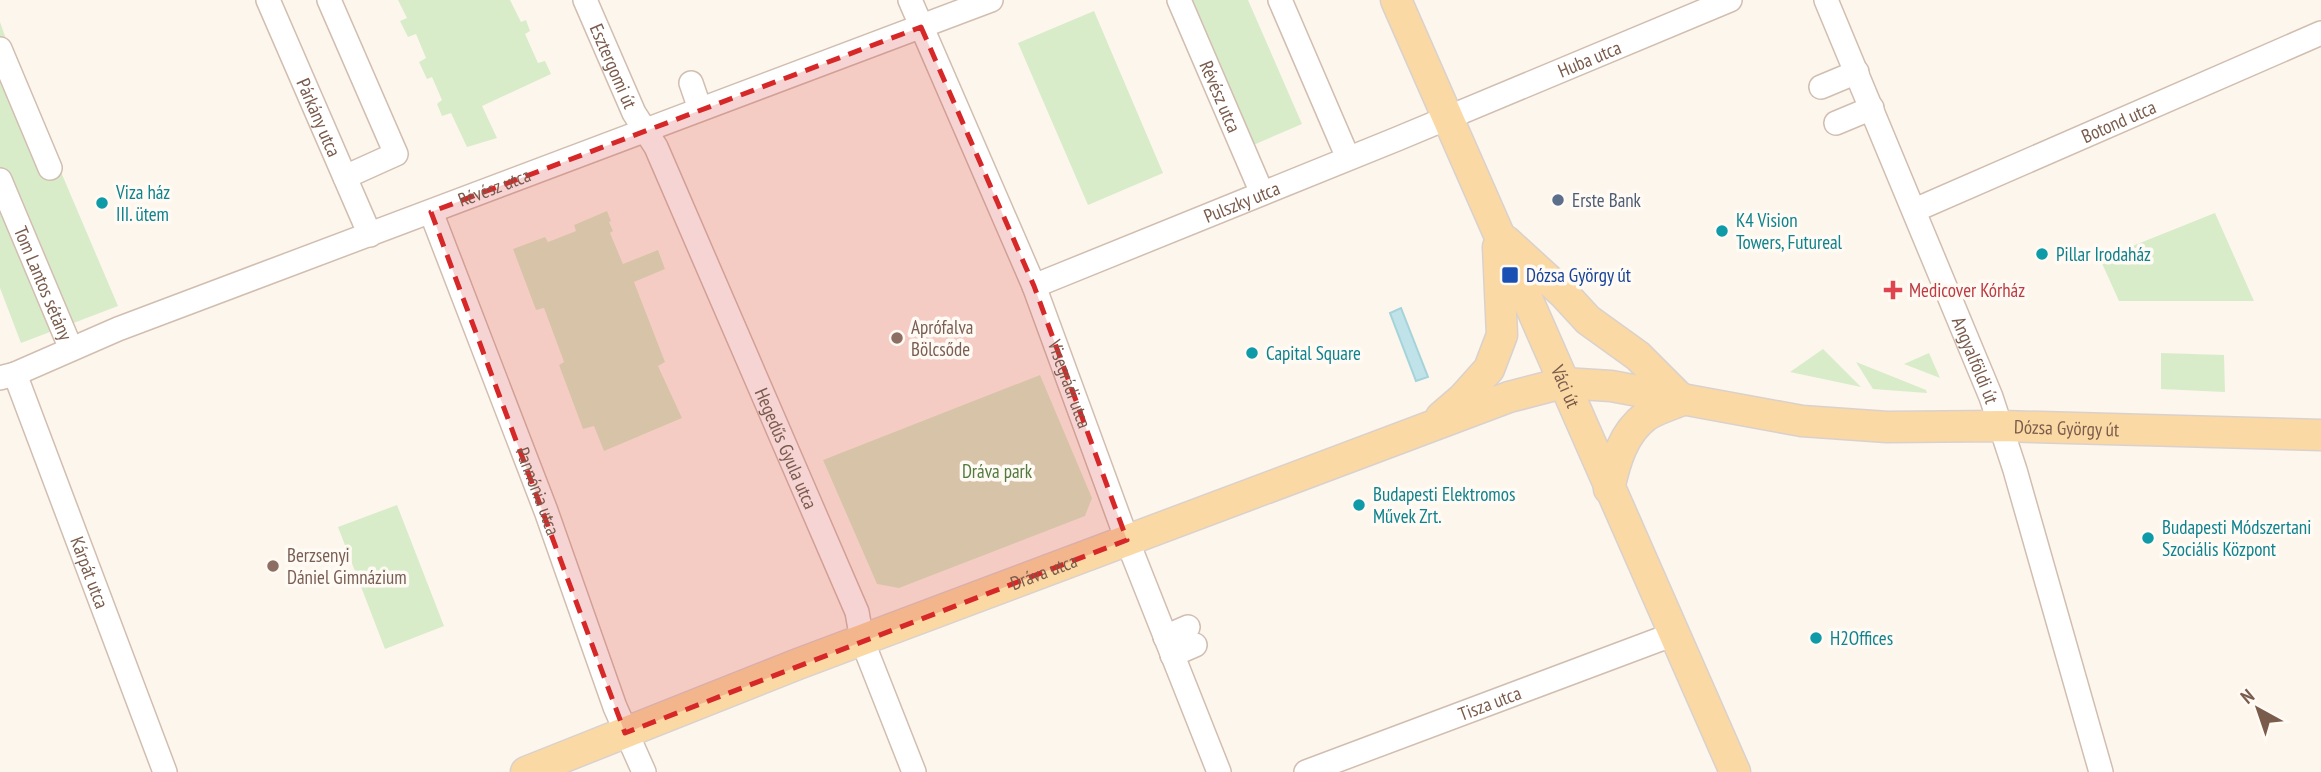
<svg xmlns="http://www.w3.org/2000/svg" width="2321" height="772" font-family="'PT Sans Narrow',sans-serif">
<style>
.green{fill:#d8ecc9}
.water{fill:#bfe3e8;stroke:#a5d3da;stroke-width:2}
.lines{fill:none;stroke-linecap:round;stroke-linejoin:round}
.minor-casing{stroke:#d1beb0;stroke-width:26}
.major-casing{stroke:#dad1cd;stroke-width:33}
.minor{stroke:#fff;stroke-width:23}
.major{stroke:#fbd9a5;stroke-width:30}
.marked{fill:#d62828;fill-opacity:0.2;stroke:#d62828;stroke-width:5;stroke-dasharray:14 9;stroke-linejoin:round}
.service-dot{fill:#5c6f8a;stroke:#fffaf3;stroke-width:2.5}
.culture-dot{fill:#0f9aa8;stroke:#fffaf3;stroke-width:2.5}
.transit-dot{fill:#1a4fb4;stroke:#fffaf3;stroke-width:2.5}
.health-dot{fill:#e0444e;stroke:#fffaf3;stroke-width:2.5}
.education-dot{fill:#8d6e63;stroke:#fffaf3;stroke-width:2.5}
.labels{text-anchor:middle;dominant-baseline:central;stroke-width:7;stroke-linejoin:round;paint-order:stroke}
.street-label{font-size:19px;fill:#7a5c4d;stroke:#fffaf3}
.culture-label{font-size:19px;fill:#0d838f;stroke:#fffaf3;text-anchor:start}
.service-label{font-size:19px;fill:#4e5e75;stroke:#fffaf3;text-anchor:start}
.transit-label{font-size:19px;fill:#164399;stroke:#fffaf3;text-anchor:start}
.health-label{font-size:19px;fill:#be3a42;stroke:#fffaf3;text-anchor:start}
.education-label{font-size:19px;fill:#785e54;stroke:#fffaf3;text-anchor:start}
.park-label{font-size:19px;fill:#537a41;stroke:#fffaf3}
</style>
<rect width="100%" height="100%" fill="#fdf6ec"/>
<!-- green -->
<path class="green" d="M398,0H510L521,22L526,20L530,31L525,34L538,63L545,61L551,74L482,106L497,138L467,147L451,113L442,116L437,104L442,100L432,77L427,79L419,62L426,58L416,34L408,37L400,21L407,18Z
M1188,0H1248L1302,124L1251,146Z
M1094,11L1163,173L1088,205L1018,43Z
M0,22L15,64L118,306L21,343L0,288Z
M607,211L611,221L609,222L613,231L610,233L623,264L658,250L665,269L634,282L665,362L658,366L682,418L604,451L594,426L583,429L559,365L564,362L544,308L536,310L513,249L545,237L548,242L576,231L574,225Z
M2215,213L2254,301H2119L2100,259Z
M1823,349L1861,387L1790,372Z
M1929,353L1940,378L1904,364Z
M2161,353L2224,355L2225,392L2161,389Z
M1856,362L1926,390L1927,393L1873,389Z
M1040,375L1092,498L1085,516L899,588L877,584L823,460Z
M397,505L444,626L385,649L338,527Z"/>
<!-- water -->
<path class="water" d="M1401,308L1428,377L1416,381L1390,313Z"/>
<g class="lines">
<!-- minor casing -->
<g class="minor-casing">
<g id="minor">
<path id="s1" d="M268,0L370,235"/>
<path d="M329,0L396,154L345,177"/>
<path id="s2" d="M585,0L634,113L656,147L857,612L862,640L914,772"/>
<path id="s3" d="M910,0L1034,286L1127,540L1219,772"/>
<path id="s4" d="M1179,0L1262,193"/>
<path d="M1280,0L1348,158"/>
<path id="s5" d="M1826,0L1991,397L2015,470L2101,772"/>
<path d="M0,49L50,168"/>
<path d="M691,83L700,109"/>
<path d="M1821,87L1857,72"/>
<path d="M1836,123L1872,108"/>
<path id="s6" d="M0,180L71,349"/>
<path id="s7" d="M1915,210L2321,33"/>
<path id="s8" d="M431,212L546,511L615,707L644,772"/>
<path id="s9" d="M1034,286L1397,139L1730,0"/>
<path id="s10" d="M15,374L165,772"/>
<path id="s11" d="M0,378L15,374L118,329L991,0"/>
<path d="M1165,637L1188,627"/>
<path d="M1172,655L1195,645"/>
<path id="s12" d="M1306,772L1674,634"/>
</g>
</g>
<!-- major casing -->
<g class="major-casing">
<g id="major">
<path id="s13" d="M1396,0L1735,772"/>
<path d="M1506,241L1564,294L1588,320L1638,356L1682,400"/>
<path d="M1441,417L1463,398L1489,369L1502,335L1498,247"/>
<path d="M1609,489C1615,462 1623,433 1646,416C1656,409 1671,405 1682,400"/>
<path id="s14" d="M526,772L798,664L1509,397L1563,383L1611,386L1802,421L1887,427L2001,426L2321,435"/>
</g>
</g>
<!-- minor -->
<use href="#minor" class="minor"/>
<!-- major -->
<use href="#major" class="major"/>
</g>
<!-- marked area -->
<path class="marked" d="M921,27L1034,286L1127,540L625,733L431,212Z"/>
<!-- markers -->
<circle class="service-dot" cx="1558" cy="200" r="7"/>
<g class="culture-dot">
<circle cx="102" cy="203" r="7"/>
<circle cx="1722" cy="231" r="7"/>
<circle cx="2042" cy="254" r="7"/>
<circle cx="1252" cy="353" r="7"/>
<circle cx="1359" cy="505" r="7"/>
<circle cx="2148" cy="538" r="7"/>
<circle cx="1816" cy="638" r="7"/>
</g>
<rect class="transit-dot" x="1501" y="266" width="18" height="18" rx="3.5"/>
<path class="health-dot" d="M1889.5 279.5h7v7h7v7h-7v7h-7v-7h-7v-7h7z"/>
<g class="education-dot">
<circle cx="897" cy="338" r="7"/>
<circle cx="273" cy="566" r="7"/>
</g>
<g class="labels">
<!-- street labels -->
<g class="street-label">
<text stroke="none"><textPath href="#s9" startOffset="600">Huba utca</textPath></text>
<text stroke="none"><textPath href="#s2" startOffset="72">Esztergomi út</textPath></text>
<text stroke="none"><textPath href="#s4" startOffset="105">Révész utca</textPath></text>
<text stroke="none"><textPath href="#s1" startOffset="128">Párkány utca</textPath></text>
<text stroke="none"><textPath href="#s7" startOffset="222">Botond utca</textPath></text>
<text stroke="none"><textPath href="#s11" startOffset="530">Révész utca</textPath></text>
<text stroke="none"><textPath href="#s9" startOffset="224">Pulszky utca</textPath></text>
<text stroke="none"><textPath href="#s6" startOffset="112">Tom Lantos sétány</textPath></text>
<text stroke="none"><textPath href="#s5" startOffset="390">Angyalföldi út</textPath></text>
<text stroke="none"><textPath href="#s3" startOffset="416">Visegrádi utca</textPath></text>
<text stroke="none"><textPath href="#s13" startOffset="422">Váci út</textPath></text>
<text stroke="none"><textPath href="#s14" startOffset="1615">Dózsa György út</textPath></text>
<text stroke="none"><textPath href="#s2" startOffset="492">Hegedűs Gyula utca</textPath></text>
<text stroke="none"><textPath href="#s8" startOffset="299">Pannónia utca</textPath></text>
<text stroke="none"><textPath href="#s14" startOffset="555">Dráva utca</textPath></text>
<text stroke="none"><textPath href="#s10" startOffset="212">Kárpát utca</textPath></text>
<text stroke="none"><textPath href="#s12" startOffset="196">Tisza utca</textPath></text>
</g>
<!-- culture labels -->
<g class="culture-label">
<text x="116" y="192">Viza ház<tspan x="116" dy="22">III. ütem</tspan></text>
<text x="1736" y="220">K4 Vision<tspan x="1736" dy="22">Towers, Futureal</tspan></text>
<text x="2056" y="254">Pillar Irodaház</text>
<text x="1266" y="353">Capital Square</text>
<text x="1373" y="494">Budapesti Elektromos<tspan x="1373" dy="22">Művek Zrt.</tspan></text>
<text x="2162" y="527">Budapesti Módszertani<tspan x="2162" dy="22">Szociális Központ</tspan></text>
<text x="1830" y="638">H2Offices</text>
</g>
<!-- service labels -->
<g class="service-label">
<text x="1572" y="200">Erste Bank</text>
</g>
<!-- transit labels -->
<g class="transit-label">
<text x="1526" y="275">Dózsa György út</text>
</g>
<!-- health labels -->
<g class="health-label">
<text x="1909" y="290">Medicover Kórház</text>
</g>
<!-- education labels -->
<g class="education-label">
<text x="911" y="327">Aprófalva<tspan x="911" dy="22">Bölcsőde</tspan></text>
<text x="287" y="555">Berzsenyi<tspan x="287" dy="22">Dániel Gimnázium</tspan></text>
</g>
<!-- park labels -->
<g class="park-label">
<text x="997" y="471">Dráva park</text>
</g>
</g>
<!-- north arrow -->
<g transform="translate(2258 709) rotate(320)" stroke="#fffaf3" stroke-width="5" paint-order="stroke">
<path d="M0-5L12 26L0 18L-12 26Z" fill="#7a5c4d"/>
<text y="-10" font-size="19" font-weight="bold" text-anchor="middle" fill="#7a5c4d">N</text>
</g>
</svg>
